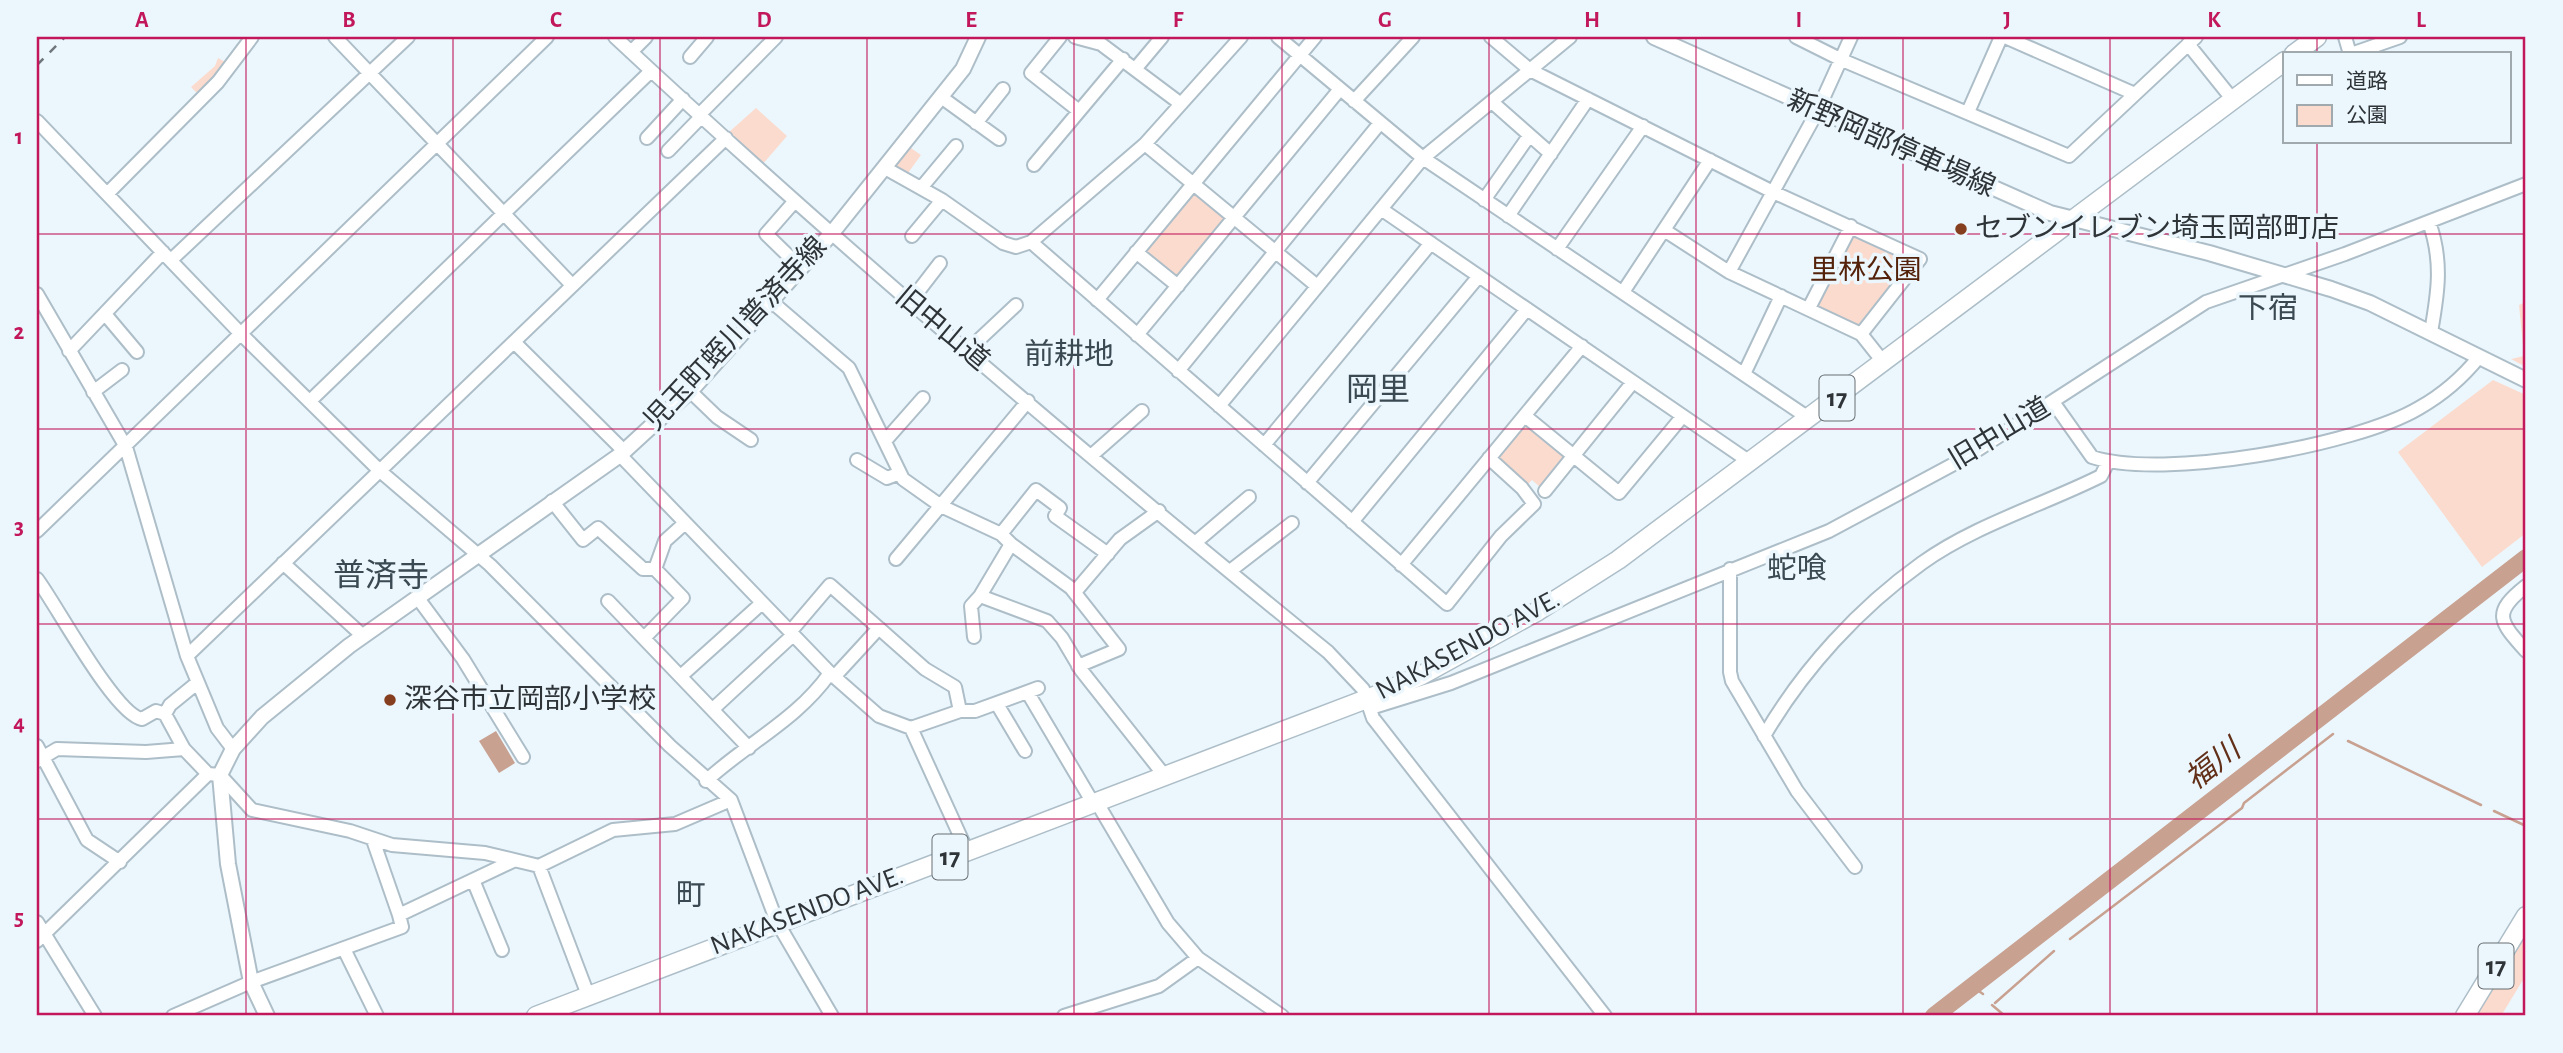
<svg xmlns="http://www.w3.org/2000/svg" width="2563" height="1053" font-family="'Alegreya Sans','Noto Sans JP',sans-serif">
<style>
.green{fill:#fbdbce}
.water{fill:#c8a191}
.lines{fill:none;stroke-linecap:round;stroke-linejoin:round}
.stream{stroke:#c8a191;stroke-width:2.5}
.river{stroke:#c8a191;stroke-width:18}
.minor-casing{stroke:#adbec8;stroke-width:16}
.major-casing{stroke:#adbec8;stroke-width:18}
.highway-casing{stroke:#adbec8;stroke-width:21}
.minor{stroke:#fff;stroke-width:12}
.major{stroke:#fff;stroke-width:14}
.highway{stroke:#fff;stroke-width:18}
.rail{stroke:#6f777c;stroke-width:2.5;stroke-dasharray:9 9;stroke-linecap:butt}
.grid{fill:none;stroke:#c2185b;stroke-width:2;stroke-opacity:0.55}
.poi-dot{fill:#863f1e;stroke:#ecf7fd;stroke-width:2.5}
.labels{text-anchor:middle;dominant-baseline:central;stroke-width:7;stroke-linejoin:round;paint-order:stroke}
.shield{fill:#ecf7fd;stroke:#676e73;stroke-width:2}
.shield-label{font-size:26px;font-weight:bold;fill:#2e3438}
.street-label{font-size:28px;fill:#2e3438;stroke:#ecf7fd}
.poi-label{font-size:28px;fill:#2e3438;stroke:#ecf7fd;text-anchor:start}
.park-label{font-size:28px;fill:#54220a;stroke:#ecf7fd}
.neighbourhood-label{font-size:30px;fill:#3b4a52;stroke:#ecf7fd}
.water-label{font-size:30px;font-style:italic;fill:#622f18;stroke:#ecf7fd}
.quarter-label{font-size:32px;fill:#3b4a52;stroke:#ecf7fd}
.neatline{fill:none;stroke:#c2185b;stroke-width:2.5}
.grid-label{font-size:23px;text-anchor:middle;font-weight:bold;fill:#c2185b}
</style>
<rect width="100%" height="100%" fill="#ecf7fd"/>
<!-- green -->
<path class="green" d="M218,58L227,63L201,97L191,87L215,66Z
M756,108L787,136L762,165L728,133Z
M908,146L921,155L908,173L892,165Z
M1194,190L1227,219L1177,277L1144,251Z
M1854,233L1914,260L1858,325L1818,308L1817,302Z
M2526,302V367L2511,359L2524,356L2519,305Z
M2493,380L2526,395V533L2482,567L2398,452Z
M1526,422L1568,456L1541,488L1532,480L1527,485L1496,457Z
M2526,933V975L2501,1016H2476Z"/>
<!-- water -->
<path class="water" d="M496,731L515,763L499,773L479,741Z"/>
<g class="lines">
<!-- stream -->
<path class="stream" d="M2348,741L2481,805
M2494,811L2526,826
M2070,939L2242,808L2244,803L2333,734
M1973,987L1983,994
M1995,1003L2054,951
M1992,1005L2005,1016"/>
<!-- river -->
<path class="river" d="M1934,1016L2526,558"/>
<!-- minor casing -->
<g class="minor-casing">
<path id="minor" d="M335,37L572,285
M615,37C844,251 1084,454 1328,652L1363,689L1373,718L1605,1016
M1060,37L1031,73L1079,111
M1075,37L1101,44L1181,104
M1278,37L1423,158L1810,419
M1491,37L1530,70L1773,192L1920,259L1861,334
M1796,37L1842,60L2069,156L2196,37
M2005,37L2135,94
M2345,37L2350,54
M2188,44L2233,100
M631,52L646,37
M2351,54L2400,37
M690,57L707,37
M1136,68L1162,37
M941,97L999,139
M1354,101L1413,37
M1492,102L1551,154
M1968,112L2001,37
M700,114L776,37
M37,121L241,334L380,471L490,565L670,746L731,800L777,922L832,1016
M976,123L1003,89
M647,138L683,99
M1145,144L1317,286
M668,151L702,116
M1034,165L1123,59
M885,168L942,200L1003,243L1016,247L1031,242L1145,144L1241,37
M921,188L956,146
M108,193L218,82L252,37
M1484,200L1529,136
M794,202L766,234L801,268
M1381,209L1750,462
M1508,216L1588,99
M2429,222C2443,261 2438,293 2431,332
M1664,230L1729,272L1861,334L1884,363
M912,236L942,200
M1031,242L1447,604L1501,536L1534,504L1522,488L1489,458
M1557,249L1643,126
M1136,252L1178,286
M171,260L408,37
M1729,272L1817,112L1851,37
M1623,292L1710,160
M37,294L126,447L187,656L217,728L233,749
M1097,300L1315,37
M772,302L849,368L903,479L941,506L1001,534L1011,544
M910,302L940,263
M1809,308L1851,226
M105,314L137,352
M1137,335L1340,89
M514,342L624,451
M69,351L163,252
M967,351L1016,305
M1178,371L1380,123
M1744,374L1781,296
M690,391L717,417L751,440
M93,392L122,370
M311,400L651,71
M2053,402L2092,457C2162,480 2355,446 2419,408C2442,395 2462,378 2479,357
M1219,406L1423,158L1570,37
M1525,416L1619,493L1682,417
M885,441L923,398
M1264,445L1431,243
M620,455L830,673L879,716L911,728L967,851
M1092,455L1142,411
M857,460L887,478L900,473
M1307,483L1479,276
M1545,491L1633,382
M552,501L583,540L598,528L643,569H655L683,598L646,636
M1352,522L1527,309
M37,531L547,37
M1001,534L1036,490L1060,508L1055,516L1108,554
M1196,542L1249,497
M896,559L1028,401
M283,563L363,636
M1401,565L1582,346
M655,569L665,541L685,523
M1730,569V672L1732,681L1797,791L1855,867
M1230,571L1292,523
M37,579C56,604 115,715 142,719L156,711L165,714
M2526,586C2492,613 2499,621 2526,651
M1075,592L1120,539L1159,511
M417,597L463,659L523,757
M608,601L749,748
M790,632L830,585L925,669L955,687L960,711L911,728
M974,637L971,606L980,596
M187,656L726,138
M1078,666L1119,649L1071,588L1011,544L980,596L1047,621L1062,638L1081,670L1164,775
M682,675L762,603
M834,677L879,628
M197,683L170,705L165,714L184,749L208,774
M1028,693L1093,803
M1366,700L1377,706L1451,683L1829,531L1965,458L2206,302L2345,254L2526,184
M997,704L1025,751
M713,709L793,635
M960,711H975L1038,688
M1764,736C1803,669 1859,608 1922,563C1975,525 2043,505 2101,476L2108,462
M37,746L87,840L120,862
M37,761L57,749L146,752L184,749
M706,781C747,743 797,720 830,673
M1096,801L1168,923L1198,958L1282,1016
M373,840L399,915L513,861
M539,866L588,995
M473,880L502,950
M37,922L95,1016
M37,941L208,774L220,775L252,810L350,831L392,845L485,853L539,866L613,830L675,824L731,800
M344,949L377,1016
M173,1016L251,982L402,927L399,915
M1064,1016L1159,986L1198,958"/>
</g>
<!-- major casing -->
<g class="major-casing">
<path id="major" d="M1654,37L2050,213L2209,253L2331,289L2370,303L2526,380
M267,1016L251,982L228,864L220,775L233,749L262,717L349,646L620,455L694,387L832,233L963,69L978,37"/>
</g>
<!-- highway casing -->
<g class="highway-casing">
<path id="highway" d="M2294,54L2317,37
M536,1016L1377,695L1420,676L1538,611L1618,560L2285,61
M2465,1016L2526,916"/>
</g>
<!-- minor -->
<use href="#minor" class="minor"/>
<!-- major -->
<use href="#major" class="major"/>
<!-- highway -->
<use href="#highway" class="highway"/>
<!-- rail -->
<path class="rail" d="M37,65L65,37"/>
</g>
<!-- grid -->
<path class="grid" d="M246,37V1016M453,37V1016M660,37V1016M867,37V1016M1074,37V1016M1282,37V1016M1489,37V1016M1696,37V1016M1903,37V1016M2110,37V1016M2317,37V54M2317,142V1016M37,234H2526M37,429H2526M37,624H2526M37,819H2526"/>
<!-- markers -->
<g class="poi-dot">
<circle cx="1961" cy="229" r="7"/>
<circle cx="390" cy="700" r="7"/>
</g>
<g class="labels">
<!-- shield labels -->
<g class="shield">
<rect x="1819.5" y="375.5" width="35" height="45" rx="5"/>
<rect x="932.5" y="834.5" width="35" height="45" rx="5"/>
<rect x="2478.5" y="943.5" width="35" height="45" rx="5"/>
</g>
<g class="shield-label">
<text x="1837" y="398">17</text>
<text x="950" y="857">17</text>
<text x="2496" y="966">17</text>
</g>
<!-- street labels -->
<g class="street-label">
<text transform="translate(1891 144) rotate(24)">新野岡部停車場線</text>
<text transform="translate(942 329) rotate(40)">旧中山道</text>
<text transform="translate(736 334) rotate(-47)">児玉町蛭川普済寺線</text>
<text transform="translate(2000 434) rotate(-31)">旧中山道</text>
<text transform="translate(1468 645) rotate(-28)">NAKASENDO AVE.</text>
<text transform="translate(807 911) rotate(-21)">NAKASENDO AVE.</text>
</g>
<!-- poi labels -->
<g class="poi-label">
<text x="1975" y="229">セブンイレブン埼玉岡部町店</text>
<text x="404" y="700">深谷市立岡部小学校</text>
</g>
<!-- park labels -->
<g class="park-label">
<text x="1866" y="271">里林公園</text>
</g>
<!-- neighbourhood labels -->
<g class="neighbourhood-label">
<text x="2268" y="309">下宿</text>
<text x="1069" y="355">前耕地</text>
<text x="1797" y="569">蛇喰</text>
<text x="691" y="896">町</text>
</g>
<!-- water labels -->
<g class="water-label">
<text transform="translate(2213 765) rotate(-38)">福川</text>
</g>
<!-- quarter labels -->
<g class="quarter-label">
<text x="1378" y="390">岡里</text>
<text x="381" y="576">普済寺</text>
</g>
</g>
<!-- border -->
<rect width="2563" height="1053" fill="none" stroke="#ecf7fd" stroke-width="77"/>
<!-- legend -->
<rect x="2283" y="52" width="228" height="91" fill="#ecf7fd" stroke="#a0a9ae" stroke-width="2"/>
<rect x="2297" y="75" width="35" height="10" fill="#ffffff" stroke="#a0a9ae" stroke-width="2"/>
<text x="2346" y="88" font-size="21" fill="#2e3438">道路</text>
<rect x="2297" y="105" width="35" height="21" fill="#fbdbce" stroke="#a0a9ae" stroke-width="2"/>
<text x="2346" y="122" font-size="21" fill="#2e3438">公園</text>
<rect x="38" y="38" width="2486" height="976" class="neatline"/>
<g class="grid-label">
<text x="142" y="27">A</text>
<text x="349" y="27">B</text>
<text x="556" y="27">C</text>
<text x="764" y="27">D</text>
<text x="971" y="27">E</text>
<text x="1178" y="27">F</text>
<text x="1385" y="27">G</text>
<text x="1592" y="27">H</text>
<text x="1799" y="27">I</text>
<text x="2007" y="27">J</text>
<text x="2214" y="27">K</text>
<text x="2421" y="27">L</text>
<text x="19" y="144">1</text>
<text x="19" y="339">2</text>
<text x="19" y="534">3</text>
<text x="19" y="730">4</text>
<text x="19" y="925">5</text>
</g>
</svg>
